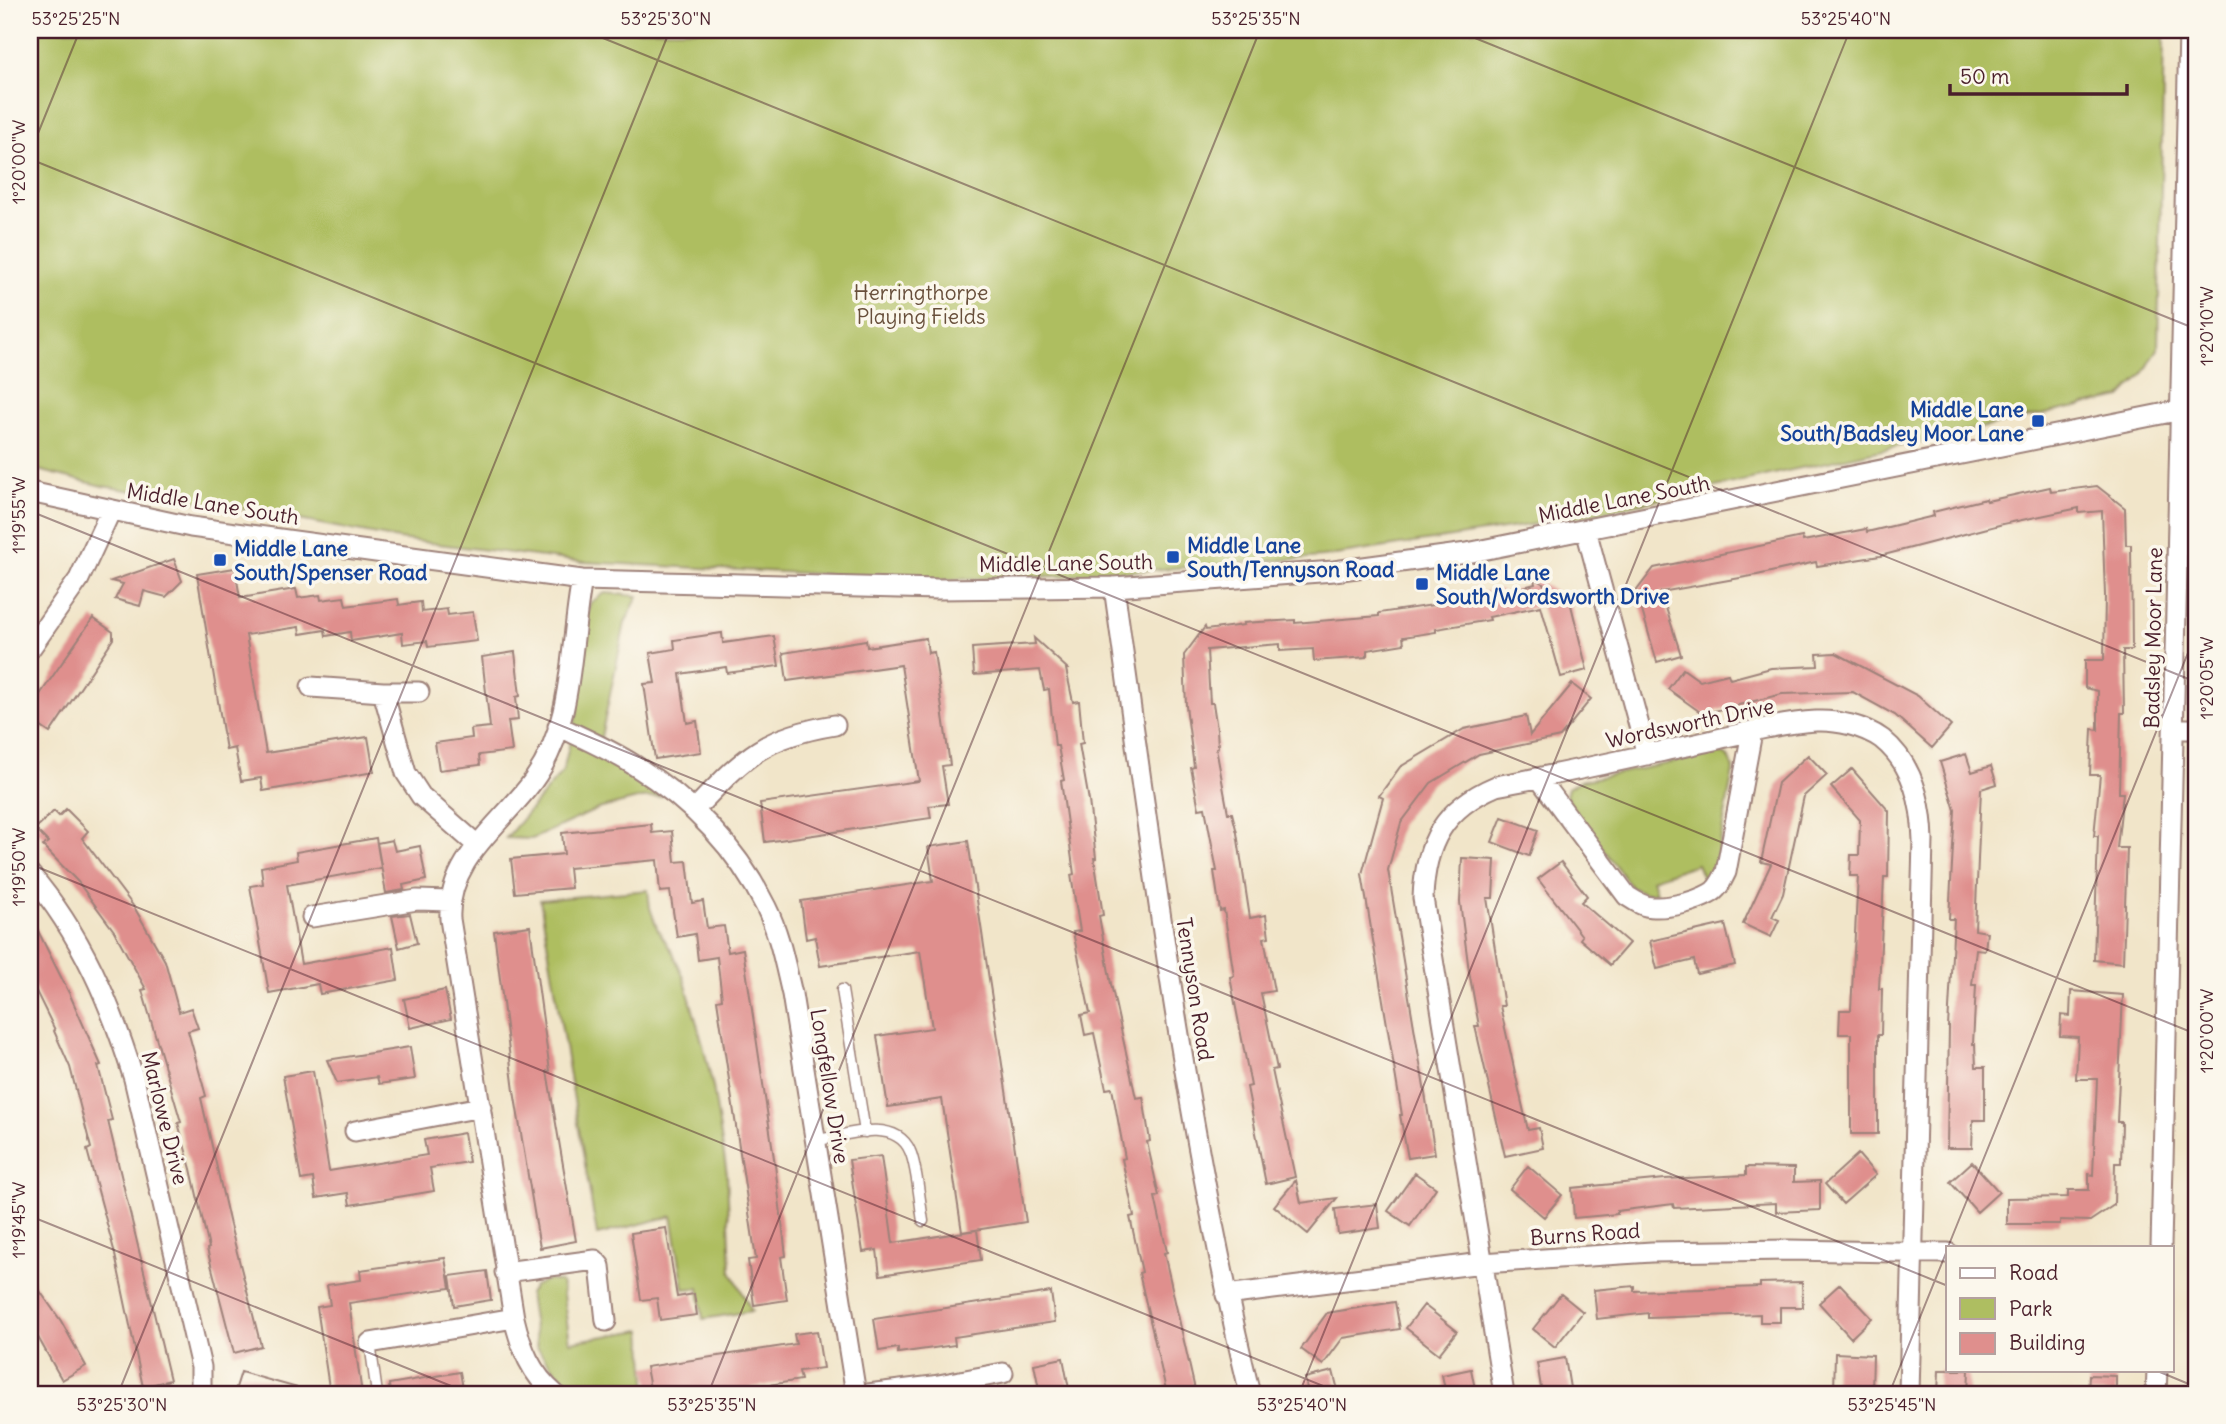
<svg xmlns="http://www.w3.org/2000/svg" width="2226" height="1424" font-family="Delius,sans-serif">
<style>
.green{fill:#aebe61;stroke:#7c6e46;stroke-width:2}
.building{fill:#df8f8d}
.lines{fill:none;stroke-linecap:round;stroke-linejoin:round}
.service-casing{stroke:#9e827a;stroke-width:13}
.minor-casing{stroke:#9e827a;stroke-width:23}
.service{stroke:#fff;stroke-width:10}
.minor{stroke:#fff;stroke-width:19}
.ticks{fill:none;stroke:#4a1f2b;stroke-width:2;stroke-opacity:0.45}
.transit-dot{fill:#1a4fb4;stroke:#fbf7ec;stroke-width:2.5}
.labels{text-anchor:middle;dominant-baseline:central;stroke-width:7;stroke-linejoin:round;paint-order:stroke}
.park-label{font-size:21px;fill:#684f3b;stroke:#fbf7ec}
.transit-label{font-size:21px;font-weight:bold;fill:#164399;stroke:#fbf7ec;text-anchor:start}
.street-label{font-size:21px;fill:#4a1f2b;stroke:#fbf7ec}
.neatline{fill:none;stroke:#4a1f2b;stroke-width:2.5}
.ticks-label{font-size:18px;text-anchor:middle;fill:#4a1f2b}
</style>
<rect width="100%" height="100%" fill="#fbf7ec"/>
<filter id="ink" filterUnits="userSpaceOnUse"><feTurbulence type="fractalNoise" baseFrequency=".0143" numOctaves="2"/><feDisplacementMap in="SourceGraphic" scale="14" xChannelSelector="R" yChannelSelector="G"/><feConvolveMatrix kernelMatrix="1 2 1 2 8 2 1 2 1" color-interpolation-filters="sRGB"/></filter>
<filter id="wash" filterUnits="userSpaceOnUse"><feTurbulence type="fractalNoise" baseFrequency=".00686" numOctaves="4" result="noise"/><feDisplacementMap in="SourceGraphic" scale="28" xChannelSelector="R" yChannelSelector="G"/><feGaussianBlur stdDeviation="1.57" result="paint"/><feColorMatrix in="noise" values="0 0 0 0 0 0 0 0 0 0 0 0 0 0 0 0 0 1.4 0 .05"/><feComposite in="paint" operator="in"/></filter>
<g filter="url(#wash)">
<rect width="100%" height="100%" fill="#f1e5c9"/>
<!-- green -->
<path class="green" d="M30,30H2164L2158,349L2143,374L2121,397L1580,517L1529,525L1322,557L1084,575L938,580L583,562L398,539L227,506L102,486L30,468Z
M605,593L638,596L625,623L597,756L629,773L661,797L641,798L598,809L532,839L506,838L563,771L577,713L583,638L590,603Z
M1720,753C1731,756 1732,761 1733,771L1715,870L1704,880L1697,864L1652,879L1656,893H1645L1632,888L1572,807L1566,796L1568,788L1580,781Z
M648,890L650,908L657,928L673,953L684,978L703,1045L713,1087L727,1174L731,1271L752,1311L703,1319L699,1288L684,1289L672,1216L597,1235L540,900Z
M547,1280L561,1282L570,1342L642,1330L647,1394H584L570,1385L547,1361L537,1347L529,1294L534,1286Z"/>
<g id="blocks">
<!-- building -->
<path class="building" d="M2097,486L2125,508L2126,545H2131L2132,650H2123L2124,713H2121L2119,793H2123L2117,848H2127L2123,963L2094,960L2098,836H2094L2100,775H2090L2092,729L2098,730V691L2085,688V660H2104L2105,595L2102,511L2079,513V508L2003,524L1880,556L1817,566L1816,562L1757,575L1661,592L1681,655L1657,662L1638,597L1631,598L1654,568L1802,537L1803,541L1866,529L1867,532L1934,516L1933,512L1986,499L1987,501L2050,487L2051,492Z
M174,559L182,581L166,597L144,591L140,606L115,599L123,584L111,581Z
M235,568L240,598L296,589L298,598L320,595L321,600L344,597L346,606L398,599L399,605L421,602L422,612L447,609L448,615L473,612L477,641L428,647L427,641L403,644L402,633L351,641L350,632L326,636L325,630L300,634L299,627L246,635L266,753L368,737L374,772L263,791L261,778L241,781L235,748L226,750L197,574Z
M1534,578L1570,601L1587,670L1561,677L1541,606L1489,617L1490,620L1436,629V632L1403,637L1404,644L1367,650V657L1314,661L1313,649L1280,651V644L1207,650L1210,703H1213L1217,729L1218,747L1216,748L1228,813H1232L1237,833L1250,918L1266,915L1269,937L1264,938L1274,991L1261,993L1277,1069L1272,1070L1295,1177L1266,1184L1247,1087L1251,1086L1230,977L1234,976L1224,910L1220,911L1214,871H1217L1205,808L1199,809L1191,768L1194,767L1186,706L1184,655L1205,627L1206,630L1244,625L1243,623L1295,620V623L1379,616V613L1447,603L1446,598L1500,589L1501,593L1535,584Z
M93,618L113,632V639L50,733L30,719V709Z
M722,633L723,643L774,636L779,666L727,673L726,667L680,674L687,723L697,721L701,752L655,759L644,684L655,683L650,653L675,649L674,640Z
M926,638L928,653L934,652L950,765L942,766L948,804L929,806L931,818L765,842L760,803L919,781L901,665L787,681L783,653L866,640L867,647Z
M1034,638L1068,669H1066L1073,702L1079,701L1083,743L1079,744L1089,801L1096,858H1094L1103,915L1099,916L1111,984L1136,1098L1143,1097L1150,1141L1147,1142L1159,1196L1155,1197L1167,1252L1164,1253L1196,1394H1167L1139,1273L1142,1272L1130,1217L1134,1216L1122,1159L1125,1158L1112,1088L1106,1089L1094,1033L1085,1035L1081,1015L1090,1013L1073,932L1080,931L1071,875L1074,874L1061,781L1064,780L1058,746H1055L1049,689L1044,690L1040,670L974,675L972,648L1035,644Z
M515,652L520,696L516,697L518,720L508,721L512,751L479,755L480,765L439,770L435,743L472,738L471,729L490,727L482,657Z
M1836,653L1918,696L1951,726L1932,748L1895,715L1853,692L1782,694L1703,714L1668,689L1683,669L1700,681L1728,674L1730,679L1771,668L1818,666L1817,654Z
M1572,684L1591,699L1560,737L1479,754L1431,783L1401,823L1388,870L1435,1154L1408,1158L1400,1115H1402L1362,874L1383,798L1379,796L1400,767L1464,729L1526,716L1530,735Z
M1966,754L1972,772L1991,766L1997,784L1981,789L1975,930L1987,932L1985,950L1976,949L1972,985H1976L1973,1044H1975L1976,1067H1985V1120H1973L1972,1148H1947L1949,1027H1948L1954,919H1949L1955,810L1940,762Z
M1808,755L1827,775L1804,796L1783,894L1772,917L1779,920L1771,937L1743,924L1771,864L1761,862L1778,783Z
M1852,769L1889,811L1888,877H1884L1879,989H1882L1881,1035H1878V1134H1851V1034H1839L1840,1010H1851L1858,876H1850L1851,855H1859L1860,820L1831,787Z
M66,809L88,831L82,838L134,907L165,961L179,1012L191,1008L198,1028L188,1031L206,1096L201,1098L230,1225L261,1346L234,1353L207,1249L209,1248L191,1169L178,1123L181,1122L142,990L146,989L114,931L78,882L43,846L48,842L35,829L54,811L59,816Z
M1502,817L1538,830L1529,856L1492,842Z
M651,824L652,833L672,831L675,862L687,861L692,903L703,901L707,928L724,926L728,952L743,949L775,1165L786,1256L781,1257L787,1300L754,1305L748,1260L756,1259L717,1000L722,999L717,957L698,960L695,934L677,937L670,891L660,892L657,860L569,868L571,888L515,893L511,859L564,854L562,833Z
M376,838L381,868L287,885L301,964L393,947L398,980L320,994L318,984L269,993L250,886L263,884L261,867L297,860L296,852Z
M392,840L395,851L420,846L426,880L403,885L404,890L386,893L377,843Z
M968,841L1026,1222L962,1232L942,1099L888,1107L877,1036L932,1028L920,951L820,966L815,937L806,939L801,901L933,881L928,847Z
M1462,858L1495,860L1493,898H1487L1504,1006H1500L1528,1130L1539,1128L1543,1148L1505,1156L1475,1026H1479L1469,971L1460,902Z
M1561,862L1587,896L1581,902L1629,943L1610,965L1580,939L1582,936L1538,879Z
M410,914L417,943L399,948L392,916Z
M30,915L70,995L101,1065L98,1066L112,1120L108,1121L170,1380L143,1387L114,1250L87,1150L91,1148L70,1067L54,1031L55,1030L30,979Z
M1725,924L1735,965L1697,974L1694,960L1657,969L1650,941Z
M530,926L550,1071H547L576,1241L540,1248L514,1091L494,931Z
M445,990L451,1019L410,1028L404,999Z
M2071,991L2123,995L2117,1122H2122L2121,1163H2115L2114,1205L2090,1221L2060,1220V1224H2007V1198L2068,1197V1190H2089V1174L2093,1175L2097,1079H2076L2078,1037L2060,1036L2061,1015L2070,1016Z
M410,1047L415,1079L379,1084L377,1077L337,1083L327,1060Z
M313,1071L329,1171L427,1155L424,1140L464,1133L469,1162L430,1168L434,1191L350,1205L348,1193L316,1198L313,1178L301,1180L283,1076Z
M1858,1154L1876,1175L1843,1204L1825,1184Z
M881,1156L893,1243L977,1230L981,1260L880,1275L877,1250L863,1252L849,1160Z
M1972,1162L1999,1192L1977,1212L1950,1182Z
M1528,1166L1562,1195L1544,1217L1510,1189Z
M1746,1167L1794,1168V1182L1820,1181V1210L1776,1212V1203L1674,1208L1673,1204L1617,1211V1214L1574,1218L1572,1188L1665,1179L1746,1175Z
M1415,1173L1436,1188L1410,1226L1388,1211Z
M1296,1180L1301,1203L1337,1198L1308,1234L1274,1206Z
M1377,1204L1380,1228L1338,1234L1335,1209Z
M666,1228L677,1297L694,1294L697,1315L660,1320L657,1298L641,1300L631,1233Z
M445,1258L450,1288L349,1303L362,1394H330L317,1307L330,1305L327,1285L361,1280L360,1270Z
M487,1271L491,1300L454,1306L450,1276Z
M30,1277L61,1321L86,1366L62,1380L30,1323Z
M1802,1282L1803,1307H1780V1322H1760V1314L1648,1318V1313L1597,1319L1594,1290L1634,1286V1291L1703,1289L1760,1287V1283Z
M1840,1284L1872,1318L1851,1338L1819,1303Z
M1051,1292L1055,1322L954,1337L955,1345L898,1353V1348L879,1351L874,1319Z
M1561,1294L1583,1312L1555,1347L1533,1329Z
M1395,1302L1400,1329L1343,1338L1323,1365L1301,1349L1327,1313Z
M1424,1305L1457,1331L1439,1354L1406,1328Z
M817,1331L823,1368L799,1371L801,1380L709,1394H651L646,1367L796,1344L794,1334Z
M1835,1353L1873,1355L1872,1393L1834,1391Z
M1063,1358L1070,1394H1040L1034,1364Z
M1565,1358L1571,1394H1542L1537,1363Z
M1471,1369L1476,1394H1446L1442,1375Z
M1939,1370H1969L1968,1394H1938Z
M1333,1371L1339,1394H1308L1305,1378Z
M241,1372L301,1389L300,1394H234Z
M460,1372L464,1394H390L389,1384Z
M2089,1375L2116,1376V1394H2088Z"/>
</g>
</g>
<g filter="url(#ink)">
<use href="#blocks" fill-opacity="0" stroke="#9e827a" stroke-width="2"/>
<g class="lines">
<!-- service casing -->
<g class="service-casing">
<path id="service" d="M2177,527L2196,528
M842,990L865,1132
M815,1141C842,1136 895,1116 910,1151C917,1166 920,1204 923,1221
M370,1343L377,1394"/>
</g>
<!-- minor casing -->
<g class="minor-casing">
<path id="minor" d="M30,492L191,527L582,580L938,589L1114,587L1334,571L1467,553L2196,407
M1586,530L1647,755
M1114,587C1152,858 1186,1129 1250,1394
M30,649L79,579L111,510
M311,687L383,692H419
M383,692L406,773L421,796L477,845
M558,726C583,738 611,750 634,765C690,800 737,848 766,907C780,935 785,965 792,994L856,1394
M2174,729H2196
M1539,778L1627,896C1635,901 1643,907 1653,907C1669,908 1695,902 1709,894C1718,890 1722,880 1726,872L1752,732
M694,810C744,758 761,737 835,725
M30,874C81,933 111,1004 134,1079L201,1367V1394
M312,917L417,900L449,901
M355,1131L481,1107
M2161,1247C2174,841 2177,436 2189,30
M505,1272L595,1260L600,1266L606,1321
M1226,1295L1482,1263L1652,1252L1790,1250L1948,1253
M370,1343L514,1318
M933,1386L1003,1373
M555,1394C531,1374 521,1348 514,1318L450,919C447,859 501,825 533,781C575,723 569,646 582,580
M868,1394L933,1386L934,1394
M1504,1394L1423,898C1425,843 1444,808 1496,786C1566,773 1636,757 1705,742C1741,734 1779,723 1816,721C1837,720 1864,726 1882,739C1913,764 1922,802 1923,840L1909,1394
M2156,1394L2157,1370"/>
</g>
<!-- service -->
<use href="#service" class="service"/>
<!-- minor -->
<use href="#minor" class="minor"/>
</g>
</g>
<!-- ticks -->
<path class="ticks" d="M583,30L2196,682M1455,30L2196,329M30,153L80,30M30,159L2196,1034M30,511L1948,1286M30,864L1343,1394M30,1216L471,1394M1948,1247L2196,633M2155,1370L2196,1387M118,1394L670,30M708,1394L1260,30M1299,1394L1850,30M1889,1394L1948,1248"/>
<!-- markers -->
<g class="transit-dot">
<rect x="2031" y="414" width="14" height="14" rx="3.5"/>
<rect x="1166" y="550" width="14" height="14" rx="3.5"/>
<rect x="213" y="553" width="14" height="14" rx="3.5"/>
<rect x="1415" y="577" width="14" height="14" rx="3.5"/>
</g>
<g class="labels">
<!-- park labels -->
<g class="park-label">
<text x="921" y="292">Herringthorpe<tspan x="921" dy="24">Playing Fields</tspan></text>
</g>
<!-- transit labels -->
<g class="transit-label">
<text x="2024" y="409" text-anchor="end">Middle Lane<tspan x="2024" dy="24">South/Badsley Moor Lane</tspan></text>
<text x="1187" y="545">Middle Lane<tspan x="1187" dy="24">South/Tennyson Road</tspan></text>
<text x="234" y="548">Middle Lane<tspan x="234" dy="24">South/Spenser Road</tspan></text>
<text x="1436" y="572">Middle Lane<tspan x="1436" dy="24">South/Wordsworth Drive</tspan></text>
</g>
<!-- street labels -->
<g class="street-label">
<text transform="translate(1624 499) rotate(-11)">Middle Lane South</text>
<text transform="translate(213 504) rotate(9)">Middle Lane South</text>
<text transform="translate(1066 563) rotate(-1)">Middle Lane South</text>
<text transform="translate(2153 638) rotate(-89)">Badsley Moor Lane</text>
<text transform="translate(1690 723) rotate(-12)">Wordsworth Drive</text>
<text transform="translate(1195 989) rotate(81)">Tennyson Road</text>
<text transform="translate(830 1086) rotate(81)">Longfellow Drive</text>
<text transform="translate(165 1118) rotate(76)">Marlowe Drive</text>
<text transform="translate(1585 1234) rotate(-4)">Burns Road</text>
</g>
</g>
<!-- margin -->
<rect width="2226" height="1424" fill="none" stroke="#fbf7ec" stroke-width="77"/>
<!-- legend -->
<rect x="1946" y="1246" width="228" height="126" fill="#fbf7ec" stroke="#b4a19f" stroke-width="2"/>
<rect x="1960" y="1268" width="35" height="10" fill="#ffffff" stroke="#b4a19f" stroke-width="2"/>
<text x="2009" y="1280" font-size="21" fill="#4a1f2b">Road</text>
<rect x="1960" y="1298" width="35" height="21" fill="#aebe61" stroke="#b4a19f" stroke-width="2"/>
<text x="2009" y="1316" font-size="21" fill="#4a1f2b">Park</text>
<rect x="1960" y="1333" width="35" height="21" fill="#df8f8d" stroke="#b4a19f" stroke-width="2"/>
<text x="2009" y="1350" font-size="21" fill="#4a1f2b">Building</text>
<!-- scale -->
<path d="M1950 84v10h177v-10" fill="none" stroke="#4a1f2b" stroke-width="3.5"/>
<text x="1960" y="84" font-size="21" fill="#4a1f2b" stroke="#fbf7ec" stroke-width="5" paint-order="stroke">50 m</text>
<rect x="38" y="38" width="2150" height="1348" class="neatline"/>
<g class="ticks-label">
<text x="76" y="25">53°25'25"N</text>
<text x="666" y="25">53°25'30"N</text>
<text x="1256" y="25">53°25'35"N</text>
<text x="1846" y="25">53°25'40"N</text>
<text transform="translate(19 162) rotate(-90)" y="6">1°20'00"W</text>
<text transform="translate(2207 326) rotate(-90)" y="6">1°20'10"W</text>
<text transform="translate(19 515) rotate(-90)" y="6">1°19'55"W</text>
<text transform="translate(2207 678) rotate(-90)" y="6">1°20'05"W</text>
<text transform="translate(19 867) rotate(-90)" y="6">1°19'50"W</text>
<text transform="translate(2207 1031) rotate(-90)" y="6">1°20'00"W</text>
<text transform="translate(19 1220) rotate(-90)" y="6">1°19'45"W</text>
<text x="122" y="1411">53°25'30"N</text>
<text x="712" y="1411">53°25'35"N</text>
<text x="1302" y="1411">53°25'40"N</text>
<text x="1892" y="1411">53°25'45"N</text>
</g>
</svg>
